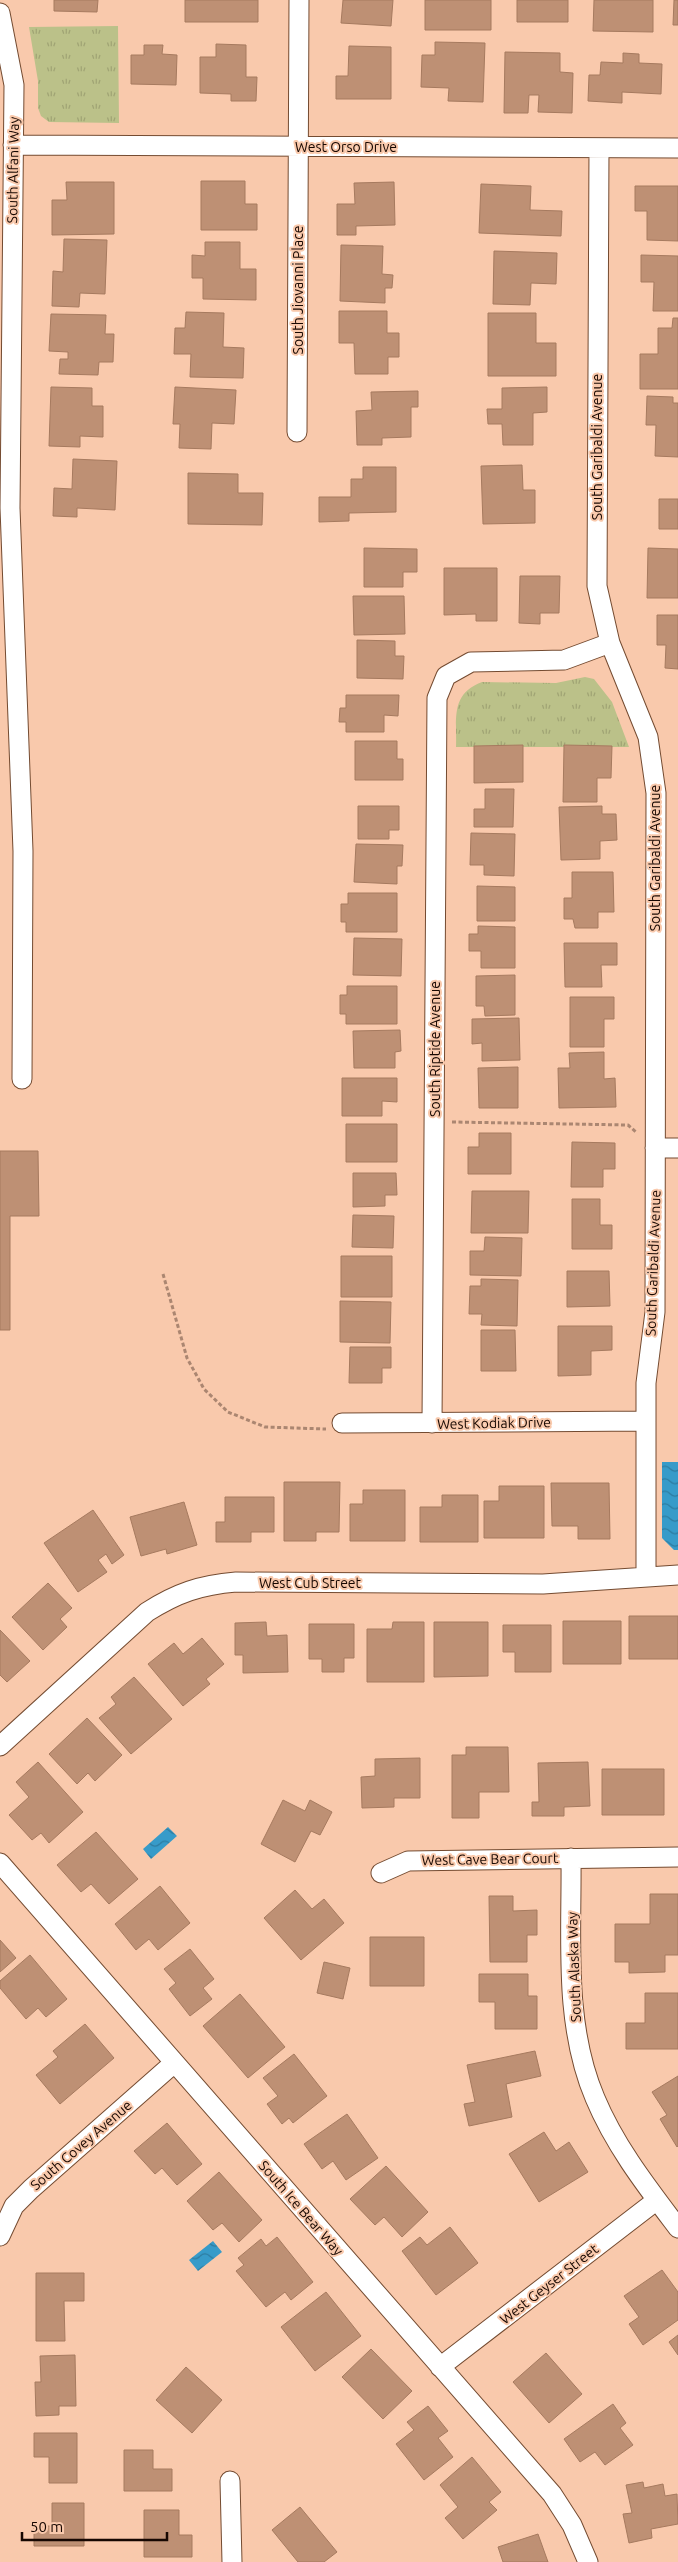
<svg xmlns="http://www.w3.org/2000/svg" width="678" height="2562" font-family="Ubuntu,sans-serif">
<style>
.grass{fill:url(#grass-tufts)}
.water{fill:url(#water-waves)}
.building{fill:#be9074;stroke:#a67a5f}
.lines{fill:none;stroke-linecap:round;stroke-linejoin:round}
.minor-casing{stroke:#744b31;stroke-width:21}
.path{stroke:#ab8671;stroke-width:3;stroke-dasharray:4 2.5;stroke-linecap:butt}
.minor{stroke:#fff;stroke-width:19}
.labels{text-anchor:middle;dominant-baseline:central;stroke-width:4;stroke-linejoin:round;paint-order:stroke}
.street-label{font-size:14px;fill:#170701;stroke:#f9c9ac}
</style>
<defs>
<pattern id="grass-tufts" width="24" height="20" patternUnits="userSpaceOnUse" patternTransform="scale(1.25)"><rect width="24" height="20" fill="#bbc189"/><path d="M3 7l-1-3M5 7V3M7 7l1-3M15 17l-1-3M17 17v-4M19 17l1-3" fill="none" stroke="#a0a474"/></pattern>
<pattern id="water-waves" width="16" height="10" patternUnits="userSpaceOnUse" patternTransform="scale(1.25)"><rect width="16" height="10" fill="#379bc9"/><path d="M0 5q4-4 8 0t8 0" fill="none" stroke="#2d7ca1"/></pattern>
</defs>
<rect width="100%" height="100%" fill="#f9c9ac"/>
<!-- grass -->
<path class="grass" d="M118,26L119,123L49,122L41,116L38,108V81L29,27Z
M585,677L594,679L612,702L629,747H456C457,719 450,694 482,682L556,683Z"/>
<!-- water -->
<path class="water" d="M662,1462H678V1550H674L662,1538Z
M168,1827L177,1836L151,1859L143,1849Z
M213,2241L222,2252L198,2271L189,2260Z"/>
<!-- building -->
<path class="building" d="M54,0H98L97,12L54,11Z
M185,0H258V22H185Z
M343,0H393L391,26L341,23Z
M425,0H491V30H425Z
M517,0H568V22H517Z
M594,0H653V32L593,31Z
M674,0H678V25H673Z
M435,42L485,43L483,102L448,101L449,88L421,87L422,55H435Z
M216,44L246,45V77H257L256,101H231V94L200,93V57H216Z
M144,45H163L162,54L177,55L176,85L131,84V55H144Z
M349,46L391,47V99H336V76H348Z
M505,52L560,53V72L573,73L572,113L538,112L539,95H529L528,113H504Z
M623,53L639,54V63L662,64L661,94L622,92V103L588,101L589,75H600L601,62L623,63Z
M201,181H245V204H257V230H201Z
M66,182H114V234L52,235V200H67Z
M394,182L395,225L356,226V235H337V204H355L354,183Z
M481,184L531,186L530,210L562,211L561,236L479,233Z
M635,186H678V241L647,240V211H635Z
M64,239L107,240L105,294L80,293L79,307L52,306L53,271L63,272Z
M205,242H240V269H256V300L203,299V278H192V255L205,256Z
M341,245L383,246L382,274L393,275L392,288H385V303L340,301Z
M494,251L557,253L556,284L531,283L530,305L493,304Z
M641,255L678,256V311H653L654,282H641Z
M339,311H387V333H399V357H388V374H355L354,343H339Z
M186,312L224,313L223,347L244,348L243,378L190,377L191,354H174L175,328H185Z
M488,313H536V343H556V376H488Z
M51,314L106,315L105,334H114L113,362H99L98,375L59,374L60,359H68V352L49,351Z
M673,318H678V389H640V354H658V328H672Z
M51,387L92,388V406H103V437L80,436V447L49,446Z
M175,387L236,390L234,424L212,423L211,449L179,448L180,424H173Z
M547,387V412L533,413V445H503L502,424H488L487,409H502V388Z
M418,391V407H411V437L382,438V445H357L356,411L372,410L371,392Z
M647,396L673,397V403H678V457L655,456L656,425H646Z
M73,459L117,461L115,510L77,508V517L53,516L54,488L72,489Z
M522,465L523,490H535V523L483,524L481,466Z
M363,467H396V512L349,513V521L319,522V497H351V479H363Z
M188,473L238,474V493H263L262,525L188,524Z
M659,499H678V529H659Z
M364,548L417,549V572H403V587H364Z
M648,548L678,549V598H647Z
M444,568H497V621H476V614L444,615Z
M520,576H560L559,613H540V624L519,623Z
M353,596H404L405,634L354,635Z
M657,615H678V669L665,668L666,645H657Z
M357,640L395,641V656H404L403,679L357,678Z
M346,695H399L398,716L384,715V732H346V722H339L340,708H346Z
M355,741H397V759H403V780H355Z
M523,745V782L474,783V746Z
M564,745L612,746L611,778H597V802H563Z
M485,789H514L513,827H474V809H485Z
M358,806H399V830H389V839H358Z
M602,806V814H616L617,840L600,841V859L561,860L559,807Z
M471,833L515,834L514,876L484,875V865H470Z
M356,844L403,845L402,866H397V884L354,882Z
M572,872H613L614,912H598V928H575L573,919H564V898H572Z
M477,886L515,887V921H477Z
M348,893H397V932H346V922H341V904H348Z
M478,926L515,927V968H481V951H469V934H478Z
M354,938L402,939L401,976L353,975Z
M564,943H617V965H601L602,987H565Z
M515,975V1015L485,1016L484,1006H476V976Z
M347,986H397V1024H346V1014H340V995H347Z
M570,997H614V1019H604V1047H570Z
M519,1018L520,1060L482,1061V1043L472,1044V1019Z
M400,1030L401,1051L395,1052V1068H354L353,1031Z
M604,1052V1079L615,1078L616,1107L559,1108L558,1068H570L569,1053Z
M518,1067V1108H479L478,1068Z
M342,1078H397V1102L382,1101V1116H342Z
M346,1124H397V1162H346Z
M479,1133H511V1174H468V1147H479Z
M572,1142L615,1143V1169H603V1187H571Z
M0,1151H38L39,1216H10V1330H0Z
M353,1173H396L397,1195H385V1206L353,1207Z
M472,1191H529L528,1233H471Z
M572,1199H600V1225H612V1249H572Z
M353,1215L394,1216L393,1248L352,1247Z
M485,1237L522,1238L521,1276L470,1275V1251H484Z
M341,1256H392V1297H341Z
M567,1271H609L610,1306L567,1307Z
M481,1279L518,1280L517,1326L481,1325L482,1314H469L470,1286H481Z
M340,1301L391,1302L390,1343L340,1342Z
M558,1326H612V1350L591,1351V1375L558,1376Z
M481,1330H515L516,1371H481Z
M350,1347H391V1368H382V1383H349Z
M284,1482H340L339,1532H316V1541H284Z
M551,1483H609L610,1539H578V1526H552Z
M499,1486H544V1538H484V1501H499Z
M363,1490H405V1541H350V1504H363Z
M442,1495H478V1542H420V1507H442Z
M225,1497H274V1532H251V1542H216V1522H225Z
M184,1502L197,1545L167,1554L166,1549L141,1556L130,1517Z
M93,1510L124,1555L112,1564L106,1554L98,1560L107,1572L78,1592L44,1543Z
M48,1583L72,1608L60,1619L67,1627L43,1650L12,1617Z
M629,1616H678V1659H629Z
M563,1621H621V1664H563Z
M266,1622L267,1636L287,1635L288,1672L243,1673V1655H235V1623Z
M393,1622H424V1682H367V1629H392Z
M434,1622H488V1676L434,1677Z
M309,1624H354V1658H344V1672H322V1659H309Z
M503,1625H551V1672H515V1652H503Z
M0,1630L30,1661L7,1682L0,1675Z
M202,1638L224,1664L206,1679L210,1684L183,1706L148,1664L174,1643L183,1654Z
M134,1677L172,1719L131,1754L99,1718L116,1704L111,1697Z
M87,1718L122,1755L95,1781L88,1773L77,1784L49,1754Z
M466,1747H508L509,1792H479V1818H452V1755H466Z
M420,1758V1798H394V1807L362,1808L361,1777L375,1776V1759Z
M38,1762L83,1812L49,1843L41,1833L32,1840L9,1815L29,1797L16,1782Z
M588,1762L590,1806L564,1807V1816H532V1802H539L538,1763Z
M602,1769H664V1815H602Z
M283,1800L305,1811L310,1800L332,1812L320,1835L311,1831L295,1862L261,1844Z
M96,1832L138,1879L109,1904L91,1884L81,1892L57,1865Z
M160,1886L190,1923L158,1950L149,1939L136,1950L115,1924Z
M295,1890L312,1909L324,1899L344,1923L301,1960L264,1918Z
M650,1894H678V1955H665V1972L629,1973V1962H615V1924H650Z
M489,1896H513V1911L537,1910V1935H527V1962H490Z
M370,1937H424V1986H370Z
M0,1940L16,1958L0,1972Z
M190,1949L214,1979L203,1988L212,1999L190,2016L169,1989L176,1983L164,1969Z
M30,1955L67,1999L46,2017L38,2008L26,2019L0,1988V1981Z
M324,1962L350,1968L343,1999L317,1993Z
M479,1974H528V1996H537V2029H495V2002H479Z
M645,1993H678V2049H626V2023H645Z
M240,1994L285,2047L248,2078L203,2026Z
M85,2024L114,2058L60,2104L36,2075L58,2057L53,2051Z
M535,2051L541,2076L506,2084L512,2117L469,2126L464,2104L475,2102L467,2065Z
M294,2054L327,2096L293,2123L289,2118L282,2124L267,2104L278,2096L263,2078Z
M678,2076V2146L677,2147L660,2119L667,2115L652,2092Z
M347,2114L378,2158L346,2180L333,2161L322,2169L304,2144Z
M167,2123L202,2164L177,2185L162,2168L155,2174L134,2151Z
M544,2132L556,2151L569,2142L588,2172L539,2202L509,2154Z
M386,2166L428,2212L402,2237L384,2217L375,2225L350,2199Z
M219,2172L262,2220L239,2242L222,2223L213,2230L187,2201Z
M450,2227L478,2263L436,2295L402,2251L420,2237L427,2245Z
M277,2237L313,2282L291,2300L285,2292L266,2307L236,2271L244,2265L238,2258L261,2239L266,2246Z
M662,2270L678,2292V2320L643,2345L629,2324L639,2317L624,2296Z
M36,2273H84V2301H64L65,2341H36Z
M326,2292L361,2336L315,2371L281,2327Z
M678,2335V2355L669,2342Z
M371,2349L412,2391L383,2419L342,2377Z
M546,2353L582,2394L549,2423L513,2382Z
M75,2355L76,2406H59V2415L36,2416L35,2382H41L40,2356Z
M186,2367L222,2400L192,2433L156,2400Z
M613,2404L626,2423L620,2428L633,2445L605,2465L595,2452L580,2462L564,2439Z
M428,2406L448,2431L438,2438L453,2457L424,2480L396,2444L414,2430L407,2422Z
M34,2433H77V2483H49V2457H34Z
M124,2450H153V2469H172V2491H124Z
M472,2457L501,2492L489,2502L497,2510L463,2539L445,2518L458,2507L440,2485Z
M643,2482L644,2488L663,2484L665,2496L677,2494L678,2524L651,2529L652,2538L629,2543L623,2514L632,2513L626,2485Z
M52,2503H84V2546H34V2526H52Z
M300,2507L337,2552L324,2562H298L272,2530Z
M144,2510H179V2535H192V2557H144Z
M538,2534L548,2562H503L498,2547Z"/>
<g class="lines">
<!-- minor casing -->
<g class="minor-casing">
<path id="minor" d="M0,13L14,85L10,508L23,851L22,1079
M13,145L678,148
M599,148L597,586L610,643L648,737L656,793L655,1312L646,1383V1577
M297,432L299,0
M655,1148H678
M342,1423L646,1421
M432,1423L437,698L446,676L471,662L564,660L610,643
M0,1746L147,1612C177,1593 200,1585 236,1582L543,1584L678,1575
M571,1858C572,1937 563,2023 595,2098C615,2146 647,2187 678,2228
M0,1863L552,2494L572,2525L588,2562
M381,1873L408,1861L678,1857
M0,2236L14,2206L31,2189L174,2063
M440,2367L657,2200
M230,2481L232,2562"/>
</g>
<!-- path -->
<path class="path" d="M452,1122L628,1125L636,1132
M163,1274L187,1358L204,1389L228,1412L265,1427L326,1429"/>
<!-- minor -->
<use href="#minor" class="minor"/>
</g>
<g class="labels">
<!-- street labels -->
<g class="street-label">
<text x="346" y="147">West Orso Drive</text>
<text transform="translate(13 170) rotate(-89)">South Alfani Way</text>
<text transform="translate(298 290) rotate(-90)">South Jiovanni Place</text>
<text transform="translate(597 447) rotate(-90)">South Garibaldi Avenue</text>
<text transform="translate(655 858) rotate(-90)">South Garibaldi Avenue</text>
<text transform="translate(435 1049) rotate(-90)">South Riptide Avenue</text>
<text transform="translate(653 1263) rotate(-88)">South Garibaldi Avenue</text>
<text transform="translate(494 1423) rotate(-1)">West Kodiak Drive</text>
<text x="310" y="1583">West Cub Street</text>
<text transform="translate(490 1859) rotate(-1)">West Cave Bear Court</text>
<text transform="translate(574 1967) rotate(-92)">South Alaska Way</text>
<text transform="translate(81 2145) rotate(-41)">South Covey Avenue</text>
<text transform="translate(301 2208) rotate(49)">South Ice Bear Way</text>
<text transform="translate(549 2284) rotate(-38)">West Geyser Street</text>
</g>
</g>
<!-- scale -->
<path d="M22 2532v8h145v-8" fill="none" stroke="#170701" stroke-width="2.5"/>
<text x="30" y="2532" font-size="15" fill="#170701" stroke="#f9c9ac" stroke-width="4" paint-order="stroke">50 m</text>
</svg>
